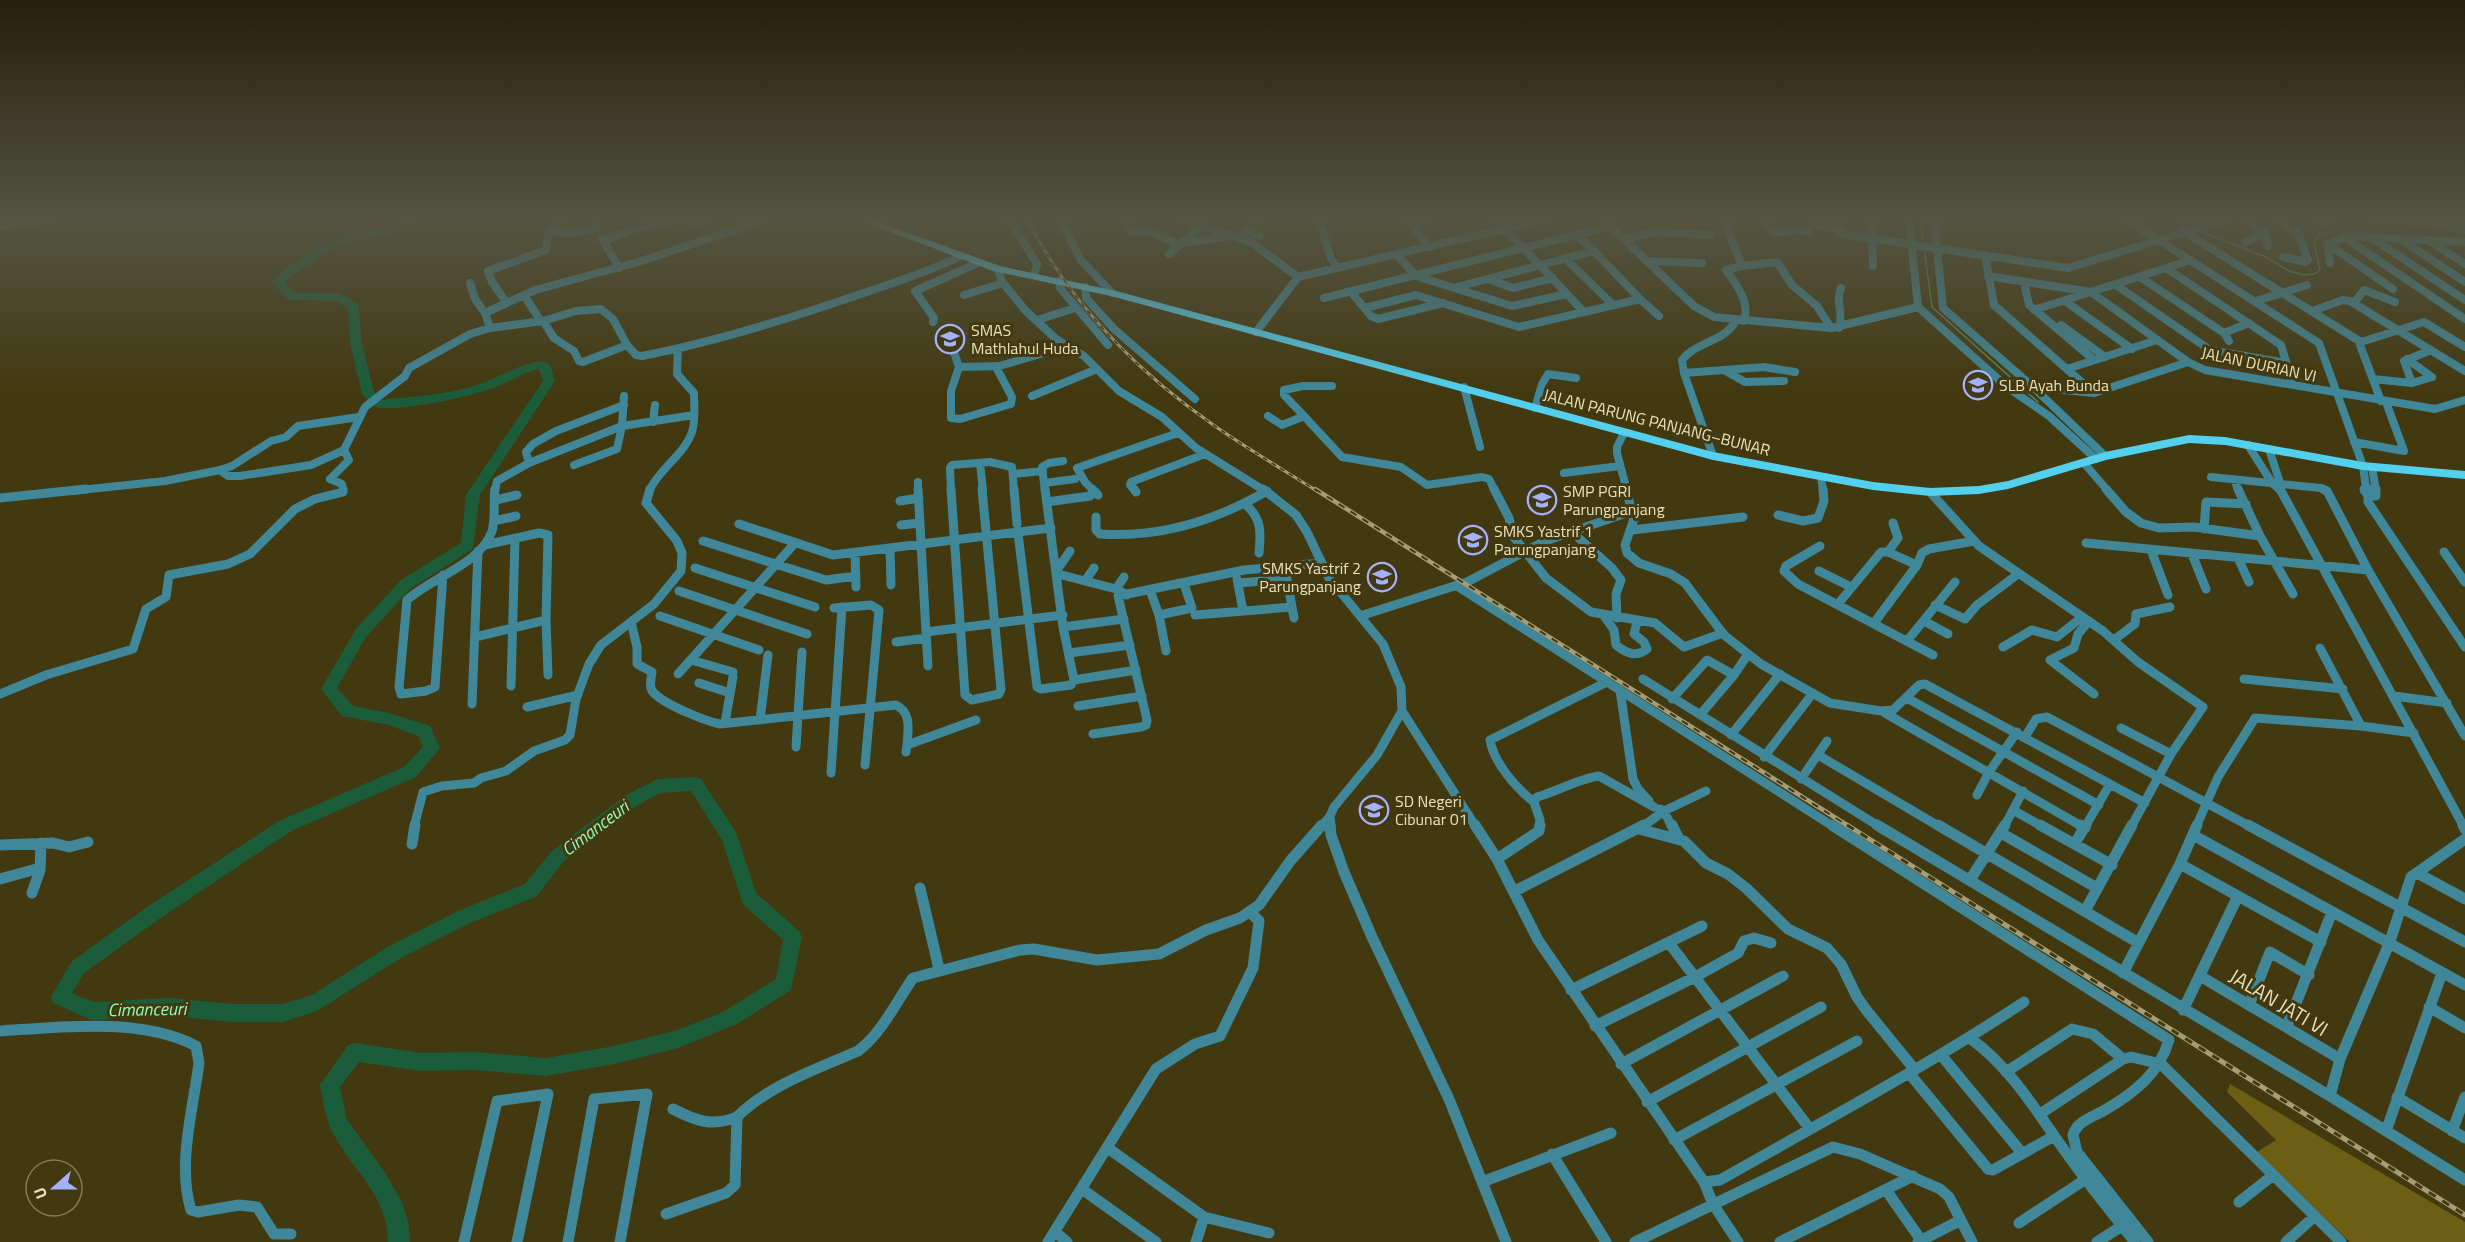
<svg xmlns="http://www.w3.org/2000/svg" width="2465" height="1242" font-family="'Titillium Web',sans-serif">
<style>
.green{fill:#6e5e14}
.lines{fill:none;stroke-linecap:round;stroke-linejoin:round}
.stream{stroke:#598561;stroke-width:1.5}
.river{fill:#1b5d3a;fill-rule:evenodd}
.street-far2{stroke:#3f8799;stroke-width:8}
.street-far1{stroke:#3f8799;stroke-width:9}
.street{stroke:#3f8799;stroke-width:11}
.primary{fill:#53d0ed;fill-rule:evenodd}
.rail-far2-casing{stroke:#a69d77;stroke-width:3}
.rail-far1-casing{stroke:#a69d77;stroke-width:4.5}
.rail-casing{stroke:#a69d77;stroke-width:5}
.rail-far2{stroke:#423910;stroke-width:1.5;stroke-dasharray:5;stroke-linecap:butt}
.rail-far1{stroke:#423910;stroke-width:2;stroke-dasharray:7;stroke-linecap:butt}
.rail{stroke:#423910;stroke-width:3;stroke-dasharray:8;stroke-linecap:butt}
.labels{text-anchor:middle;dominant-baseline:central;stroke-width:6;stroke-linejoin:round;paint-order:stroke}
.poi-label{font-size:16px;fill:#eae1bc;stroke:#423910;text-anchor:start}
.street-label{font-size:16px;fill:#eae1bc;stroke:#423910}
.water-label{font-size:18px;font-style:italic;fill:#8dffbb;stroke:#423910}
.near-street-label{font-size:20px;fill:#eae1bc;stroke:#423910}
</style>
<rect width="100%" height="100%" fill="#423910"/>
<!-- green -->
<path class="green" d="M2230,1084L2465,1222V1242H2350L2255,1153L2276,1140L2227,1092Z"/>
<g class="lines">
<!-- stream -->
<path class="stream" d="M1921,219L1923,243
M2176,219L2191,227
M2199,231L2266,257L2289,271L2304,275L2314,274L2320,270L2314,243L2320,234L2334,230H2359L2373,222L2395,221L2465,233
M1924,248L1932,307L2038,402"/>
<!-- river -->
<path class="river" d="M404,219H415C406,238 375,234 358,239C331,246 307,265 285,282L295,293H338L358,303L362,343L374,392L383,400C413,396 445,395 474,386C498,378 519,363 544,361L550,365L555,381L480,495L473,549L411,588L366,637L337,688L353,706L389,713L430,726L440,748L416,777L291,831L159,919L84,973L72,993L93,1002L170,998L232,1004H283L312,995L389,946L458,911L525,884L552,851L626,795L658,779L695,777L701,779L736,832L756,893L799,931L802,937L791,990L737,1024L675,1049L614,1064L546,1076L474,1070L421,1071L359,1062L340,1087L347,1120L386,1174L402,1202L409,1225L410,1242H388C387,1194 355,1174 334,1135C325,1119 324,1102 320,1085L348,1045L355,1043L421,1053L474,1052L546,1058L614,1046L675,1031L723,1012L776,979L783,940L743,904L722,840L691,791L660,793L638,805L564,861L537,896L470,923L401,958L317,1011L283,1022H232L170,1016L92,1020L53,1003L51,997L72,961L147,907L279,821L404,767L423,747L418,736L389,725L342,716L321,689L356,629L401,580L461,543L466,495L543,381L539,369C524,372 510,382 496,387C474,396 396,413 375,407L362,394L350,343L348,308L336,301L288,300L272,282C291,260 324,243 351,234C369,227 389,232 404,219Z"/>
<!-- street-far2 -->
<path class="street-far2" d="M690,219L694,222L709,219
M1009,219L1037,264L1034,275
M1060,219L1081,260L1112,293
M1126,219L1132,232L1148,231L1180,245
M1182,219L1251,242L1298,277
M1319,219L1331,258L1337,268
M1428,219L1410,223L1429,247
M1496,219L1584,312
M1603,219L1694,306L1714,317L1831,328L1918,307
M1727,219L1728,230L1742,266L1726,270C1737,285 1750,302 1744,321
M1763,219L1773,232H1788L1791,229L1808,231L1813,224L1839,229
M1838,219L1839,231L1843,234L2068,268L2227,219
M1872,219L1873,266
M1909,219L1918,307L2007,387L2049,416L2096,459
M1934,219L1943,308L2033,387L2105,456
M2126,219L2319,343L2363,466L2366,488
M2188,219L2202,226
M2243,219L2265,232L2245,242
M2276,219L2298,233L2308,260L2306,262L2283,257
M2319,219L2327,223
M2418,219L2465,227
M0,226L52,219
M1246,230L1260,236
M551,231H560L565,234L597,228V219
M2183,231L2361,342
M2265,232L2268,246
M1239,237L1255,220L1253,219
M2344,237L2465,319
M602,238L619,268
M2372,238L2465,300
M1624,239L1656,232L1711,235
M2402,240L2465,282
M2428,240L2465,264
M603,241L640,227L681,219
M1183,243L1231,236
M2328,244L2393,289
M1169,254L1202,225
M1397,255L1416,276L1512,306L1567,294
M1985,255L1994,305L2094,393
M1566,259L1613,305
M1648,261L1702,263
M2330,263L2328,244L2346,236L2465,242
M1742,266L1777,262L1792,285L1817,306L1831,328
M2166,268L2281,345L2293,385
M997,269L1003,283L1025,310L1056,339L1084,356L1119,391L1162,417L1196,448L1265,491
M1988,276L2091,292L2188,362L2205,370L2435,409L2465,400
M2140,277L2224,333
M1488,279L1513,288L1553,278
M1059,281L1060,288L1108,345
M2024,282L2029,305L2094,360
M470,283L475,299L485,313
M2116,285L2210,350L2286,363
M1085,287L1086,298L1114,329L1195,399
M1457,287L1594,251L1577,235
M1351,292L1371,316L1378,319L1443,303
M524,295L540,320
M964,295L1003,283
M1324,298L1611,226
M1640,299L1659,316
M2065,301L2132,349
M2256,301L2307,285
M506,302L492,282L488,271L546,250L548,234L559,219
M2354,303L2364,290L2395,302
M1365,308L1416,295L1519,327L1640,299L1594,251
M2034,310L2191,260
M2312,311L2343,300L2350,301L2465,371
M1037,320L1075,308
M543,321L576,311L601,309L613,319L627,345
M933,322L934,318L915,291L978,263
M2061,325L2105,357
M490,328L485,313L535,290L642,261L766,219
M1839,328C1844,314 1835,301 1841,288
M1256,332L1298,277L1547,219
M950,340L959,367L951,391V418L960,419L1011,404L1012,397L996,367
M2229,341L2224,333L2249,323
M959,367L999,366L1069,346
M2067,369L2157,340
M1724,370L1745,382L1784,381
M1684,373L1764,367L1795,372
M2373,379L2412,383L2432,377L2407,359
M2412,383L2404,361L2431,350
M1464,387L1480,447
M2033,387L2094,393L2188,362
M1032,396L1097,369
M2381,401L2360,345L2361,342L2424,322L2465,347
M1535,408L1542,384L1548,374L1576,378
M1268,416L1282,425L1304,416L1284,395V390L1303,386H1332
M1304,416L1342,457L1401,467L1427,485L1482,477L1489,479L1495,491
M653,422L655,405
M1624,433L1617,447V453L1627,491
M2354,442L2404,451L2386,402
M2248,445L2272,483L2281,491
M2269,449L2281,486
M1713,456L1684,373L1682,360C1696,341 1726,342 1736,320
M529,463L526,452L533,444L556,431L624,405
M980,463L983,491
M2084,463L2108,491
M574,465L617,449L622,426L624,396
M2372,467L2376,491
M220,470L228,476H240L311,465L344,450L365,407L405,376L409,368L470,334L490,328L543,321L554,338L574,351L579,361L583,362L627,345L636,355L642,356C715,342 785,320 855,296C890,284 926,273 959,257
M1564,473L1620,466
M1013,474L1043,471
M1821,477L1823,491
M2211,477L2321,488L2326,491
M2234,480L2239,491
M918,482V491
M1044,483L1075,479
M71,491L165,481L220,470L232,466L271,441L286,437L298,426L359,417
M343,491L342,484L330,479L349,460L344,450
M495,491L497,481L529,463L622,426L694,415
M649,491C659,469 684,455 692,432C696,419 694,406 694,393L677,374L678,348
M951,491L950,468L952,465L990,462L1012,467L1014,491
M1045,491L1042,467L1049,463L1063,461
M1094,491L1085,482L1077,468L1178,433
M1135,491L1130,485L1131,482L1205,454
M2364,491L2366,488L2373,491"/>
<!-- street-far1 -->
<path class="street-far1" d="M918,489L926,632L1063,615
M951,489L965,695L972,700L999,694L1001,689L982,489
M1014,489L1017,524
M1092,489L1098,495
M1134,489L1136,492
M1263,489L1296,515L1307,532L1329,578L1383,644L1401,687L1402,711L1377,755L1334,807L1330,816L1331,827
M1494,489L1509,518L1513,536L1546,578L1591,612L1655,623L1684,647L1723,633
M1626,489L1634,519L1625,545L1627,553L1639,563L1671,574L1685,583L1724,635L1761,664L1830,703L1881,711L1893,710L1919,685L1925,684L2145,803
M2106,489L2126,512L2141,523L2159,528L2194,527L2260,536
M2238,489L2260,536L2293,594
M2280,489L2464,827
M2323,489L2327,491L2368,570L2465,736
M2364,489L2368,496H2376V489
M2369,489L2376,492
M1930,492L1979,546L2103,631L2138,662L2203,707L2171,754L2131,827
M2368,496V502L2465,647
M0,498L86,489
M496,500L517,495
M900,501L919,498
M1047,502L1090,496
M1245,504C1262,518 1261,533 1259,553
M1778,515L1803,521L1818,518L1824,501L1823,489
M1096,517V530L1100,534C1160,538 1215,521 1267,491
M494,521L516,516
M739,524L833,555L1051,528
M901,525L920,523
M2204,529L2206,502L2246,504
M1632,530L1743,517
M1571,531L1612,568L1621,580L1616,594L1617,618
M1018,533L1037,687L1041,689L1071,685L1074,680L1063,627L1045,489
M703,541L826,580L856,576
M2086,543L2368,570
M1820,546L1786,566L1784,571L1798,584L1933,655
M890,548L891,585
M2151,550L2168,595
M855,552L856,587
M1888,552L1898,538L1893,523
M2444,552L2465,582
M2192,554L2206,589
M2238,558L2249,582
M695,568L815,607
M1057,570L1070,551
M1819,571L1851,587
M1058,574L1116,589L1127,595
M443,575L435,687L426,691L401,694L399,687L407,600C431,578 482,563 492,531C496,517 493,503 495,489
M1237,579L1243,611
M1085,581L1094,568
M1238,583L1287,579L1294,618
M1457,586L1834,827
M1116,589L1124,577
M1150,590L1159,615L1166,651
M679,591L807,634
M1838,604L1881,552H1888L1917,565
M1935,605L1965,619L1977,605L2018,574
M834,608L871,605L879,610L865,765
M1159,615L1192,608L1184,584
M1195,615L1292,607
M660,616L759,650
M1360,616L1467,582L1545,541L1632,511
M1604,616L1614,630L1616,645C1626,653 1636,658 1647,649L1644,642L1634,634L1637,622
M546,620L548,675
M1924,621L1948,634
M2089,621L2078,634L2074,648L2050,660L2094,694
M631,622L637,647V664L652,672C651,680 648,689 655,694C666,705 705,721 720,724L896,705C912,713 908,730 907,745
M1874,623L1917,565L1922,553L1929,549L1974,541
M1063,627L1124,619
M926,632L928,666
M475,637L546,620L548,535L539,533L485,545
M2115,639L2135,624L2136,614L2170,607
M1907,641L1955,582
M896,642L926,638
M2003,647L2032,630L2057,637L2082,617
M2320,648L2361,726
M1069,653L1130,645
M691,660L733,672
M678,674L795,543
M1643,679L1880,827
M2244,679L2343,689
M1074,680L1136,670
M699,683L730,693
M511,686L515,539
M1620,690L1633,779L1638,789L1649,801
M0,694L46,675L133,649L146,609L166,597L169,575L228,564L250,554L295,509L315,499L343,492V489
M2394,696L2447,703
M1907,698L2099,805
M1672,699L1707,660L1734,675
M472,704L478,551
M1078,706L1142,696
M527,707L578,695
M1402,711L1476,827
M1885,713L2083,827
M1700,715L1734,675L1748,654
M760,720L768,655
M725,723L733,677
M2121,728L2171,754
M1093,734L1141,727L1146,725L1147,720L1118,596L1244,570L1321,563
M1731,735L1780,674
M2025,737L2036,719L2047,717L2251,827
M796,747L802,652
M906,752L907,745L976,720
M1818,755L1940,827
M1764,757L1813,693
M831,773L842,607
M1801,779L1827,741
M1977,795L1989,772L2017,732
M1534,802C1516,788 1494,763 1490,740L1607,682
M1660,809L1664,811L1672,827
M2013,810L2043,827
M414,827L423,792L442,786L474,783L481,778L506,771L534,751L565,740L570,735L576,699L589,664L601,645L654,604L681,571L682,553L677,541L646,503L650,489
M1321,827L1330,816
M1539,827L1540,820L1534,802L1537,797C1558,791 1578,779 1599,776L1654,807
M1642,827L1664,811L1706,791
M2004,827L2023,791
M2085,827L2110,784
M2196,827L2218,777L2255,718L2361,726L2414,733"/>
<!-- street -->
<path class="street" d="M1330,825L1331,835L1344,872L1372,937L1449,1099L1506,1242
M1475,825L1497,859L1538,940L1704,1182L1720,1180C1822,1122 1926,1067 2024,1002
M1672,825L1679,839
M1832,825L2169,1040C2159,1074 2134,1093 2105,1110C2093,1117 2077,1121 2073,1135L2077,1152L2148,1242
M1877,825L2330,1096L2465,1180
M1938,825L2137,942
M2040,825L2112,865
M2080,825L2085,828
M2248,825L2465,942
M2463,825L2465,829
M1639,829L1684,841L1706,863L1728,874L1746,888L1788,929L1827,948L1841,964L1857,997L1867,1011L1915,1070
M2001,833L2097,888
M2193,835L2465,985
M2075,843L2086,825
M412,844L415,825
M0,845L53,843L69,847L88,842
M1497,859L1539,831L1540,825
M2180,864L2321,942
M2417,873L2465,899
M0,879L40,868
M1970,880L2005,825
M920,888L939,969
M1515,891L1644,825
M32,893L40,870L41,843
M2085,911L2132,825
M1669,943L1810,1129
M2123,973L2180,864L2197,825
M2200,976L2340,1059
M1571,990L1702,926
M2249,1005L2270,952L2309,975
M2429,1007L2465,1028
M2183,1010L2238,896
M1595,1026L1695,977L1738,953L1744,941L1754,938L1771,943
M2287,1026L2332,912
M0,1031C60,1027 142,1017 196,1046L199,1063C193,1109 177,1165 191,1210L198,1212L239,1205L257,1207L274,1234H291
M1971,1039C2011,1068 2036,1111 2065,1151C2087,1183 2111,1212 2135,1242
M1941,1055L2022,1153
M1621,1064L1783,976
M2006,1072L2072,1029L2093,1034L2123,1059
M1909,1073L1988,1169L1993,1170L2054,1136
M2330,1096L2340,1059L2389,944L2411,877L2465,839
M2397,1097L2465,1138
M1647,1102L1821,1007
M673,1109C696,1121 712,1127 737,1117
M2040,1114L2123,1059L2131,1057L2161,1064L2341,1242
M2386,1131L2442,973
M2452,1131L2465,1097
M1674,1140L1857,1041
M1112,1151L1204,1217L1269,1233
M1552,1154L1606,1242
M1482,1182L1611,1133
M1704,1182L1713,1204L1738,1242
M1886,1190L1921,1240
M1086,1192L1156,1242
M2239,1202L2272,1176
M666,1214L726,1193L735,1185L737,1117C769,1085 817,1069 858,1051C882,1033 896,1002 913,978L1020,950L1034,949L1097,960L1159,954L1206,930L1240,918L1259,905L1291,860L1322,825
M2019,1223L2086,1179
M1060,1236L1067,1242
M464,1242L497,1101L548,1094L517,1242
M568,1242L594,1099L647,1094L620,1242
M1048,1242L1156,1069L1195,1044L1220,1036L1253,968L1259,921L1250,912
M1196,1242L1204,1217
M1635,1242L1833,1147L1860,1154L1940,1189L1949,1197L1972,1242
M1780,1242L1913,1176
M1918,1242L1961,1220
M2097,1242L2122,1226
M2286,1242L2314,1217"/>
<!-- primary -->
<path class="primary" d="M857,219H870L1000,266L1116,291L1713,452L1873,482L1930,488L1979,486L2008,481L2105,452L2189,435L2225,437L2363,462L2465,471V479L2363,470L2225,445L2189,443L2106,460L2008,489L1979,494L1930,496L1873,490L1713,460L1111,296L993,271Z"/>
<!-- rail-far2 casing -->
<g class="rail-far2-casing">
<path id="rail-far2" d="M1027,219C1070,303 1135,370 1212,424C1246,448 1282,469 1317,491"/>
</g>
<!-- rail-far1 casing -->
<g class="rail-far1-casing">
<path id="rail-far1" d="M1315,489L1850,827"/>
</g>
<!-- rail casing -->
<g class="rail-casing">
<path id="rail" d="M1847,825L2465,1215"/>
</g>
<!-- rail-far2 -->
<use href="#rail-far2" class="rail-far2"/>
<!-- rail-far1 -->
<use href="#rail-far1" class="rail-far1"/>
<!-- rail -->
<use href="#rail" class="rail"/>
</g>
<!-- sky -->
<linearGradient id="sky" x2="0" y2="1"><stop stop-color="#241f09"/><stop offset="0.56" stop-color="#545442"/><stop offset="1" stop-color="#545442" stop-opacity="0"/></linearGradient>
<rect width="2465" height="392" fill="url(#sky)"/>
<!-- icons -->
<defs>
<g id="school-ring" transform="scale(1.5)"><circle r="9.5" fill="#423910" stroke="#a4b1fc" stroke-width="1.5"/><path d="M0-5L7-2L0 1L-7-2ZM-4 1L0 2.5L4 1V4Q0 6-4 4Z" fill="#a4b1fc"/></g>
</defs>
<g fill-rule="evenodd">
<use href="#school-ring" x="950" y="339"/>
<use href="#school-ring" x="1978" y="385"/>
<use href="#school-ring" x="1542" y="500"/>
<use href="#school-ring" x="1473" y="540"/>
<use href="#school-ring" x="1382" y="577"/>
<use href="#school-ring" x="1374" y="810"/>
</g>
<g class="labels">
<!-- poi labels -->
<g class="poi-label">
<text x="971" y="330">SMAS<tspan x="971" dy="18">Mathlahul Huda</tspan></text>
<text x="1999" y="385">SLB Ayah Bunda</text>
<text x="1563" y="491">SMP PGRI<tspan x="1563" dy="18">Parungpanjang</tspan></text>
<text x="1494" y="531">SMKS Yastrif 1<tspan x="1494" dy="18">Parungpanjang</tspan></text>
<text x="1361" y="568" text-anchor="end">SMKS Yastrif 2<tspan x="1361" dy="18">Parungpanjang</tspan></text>
<text x="1395" y="801">SD Negeri<tspan x="1395" dy="18">Cibunar 01</tspan></text>
</g>
<!-- street labels -->
<g class="street-label">
<text transform="translate(2259 364) rotate(12)">JALAN DURIAN VI</text>
<text transform="translate(1657 422) rotate(14)">JALAN PARUNG PANJANG–BUNAR</text>
</g>
<!-- water labels -->
<g class="water-label">
<text transform="translate(595 828) rotate(-37)">Cimanceuri</text>
<text transform="translate(147 1009) rotate(-1)">Cimanceuri</text>
</g>
<!-- near-street labels -->
<g class="near-street-label">
<text transform="translate(2279 1002) rotate(31)">JALAN JATI VI</text>
</g>
</g>
<!-- north arrow -->
<g transform="translate(54 1188) rotate(249)"><circle r="28" fill="#423910" stroke="#857c55" stroke-width="1.5"/>
<path d="M0-4.5L10 22L0 15L-10 22Z" fill="#a4b1fc"/>
<text y="-9" font-size="16" font-weight="bold" text-anchor="middle" fill="#eae1bc">U</text>
</g>
</svg>
